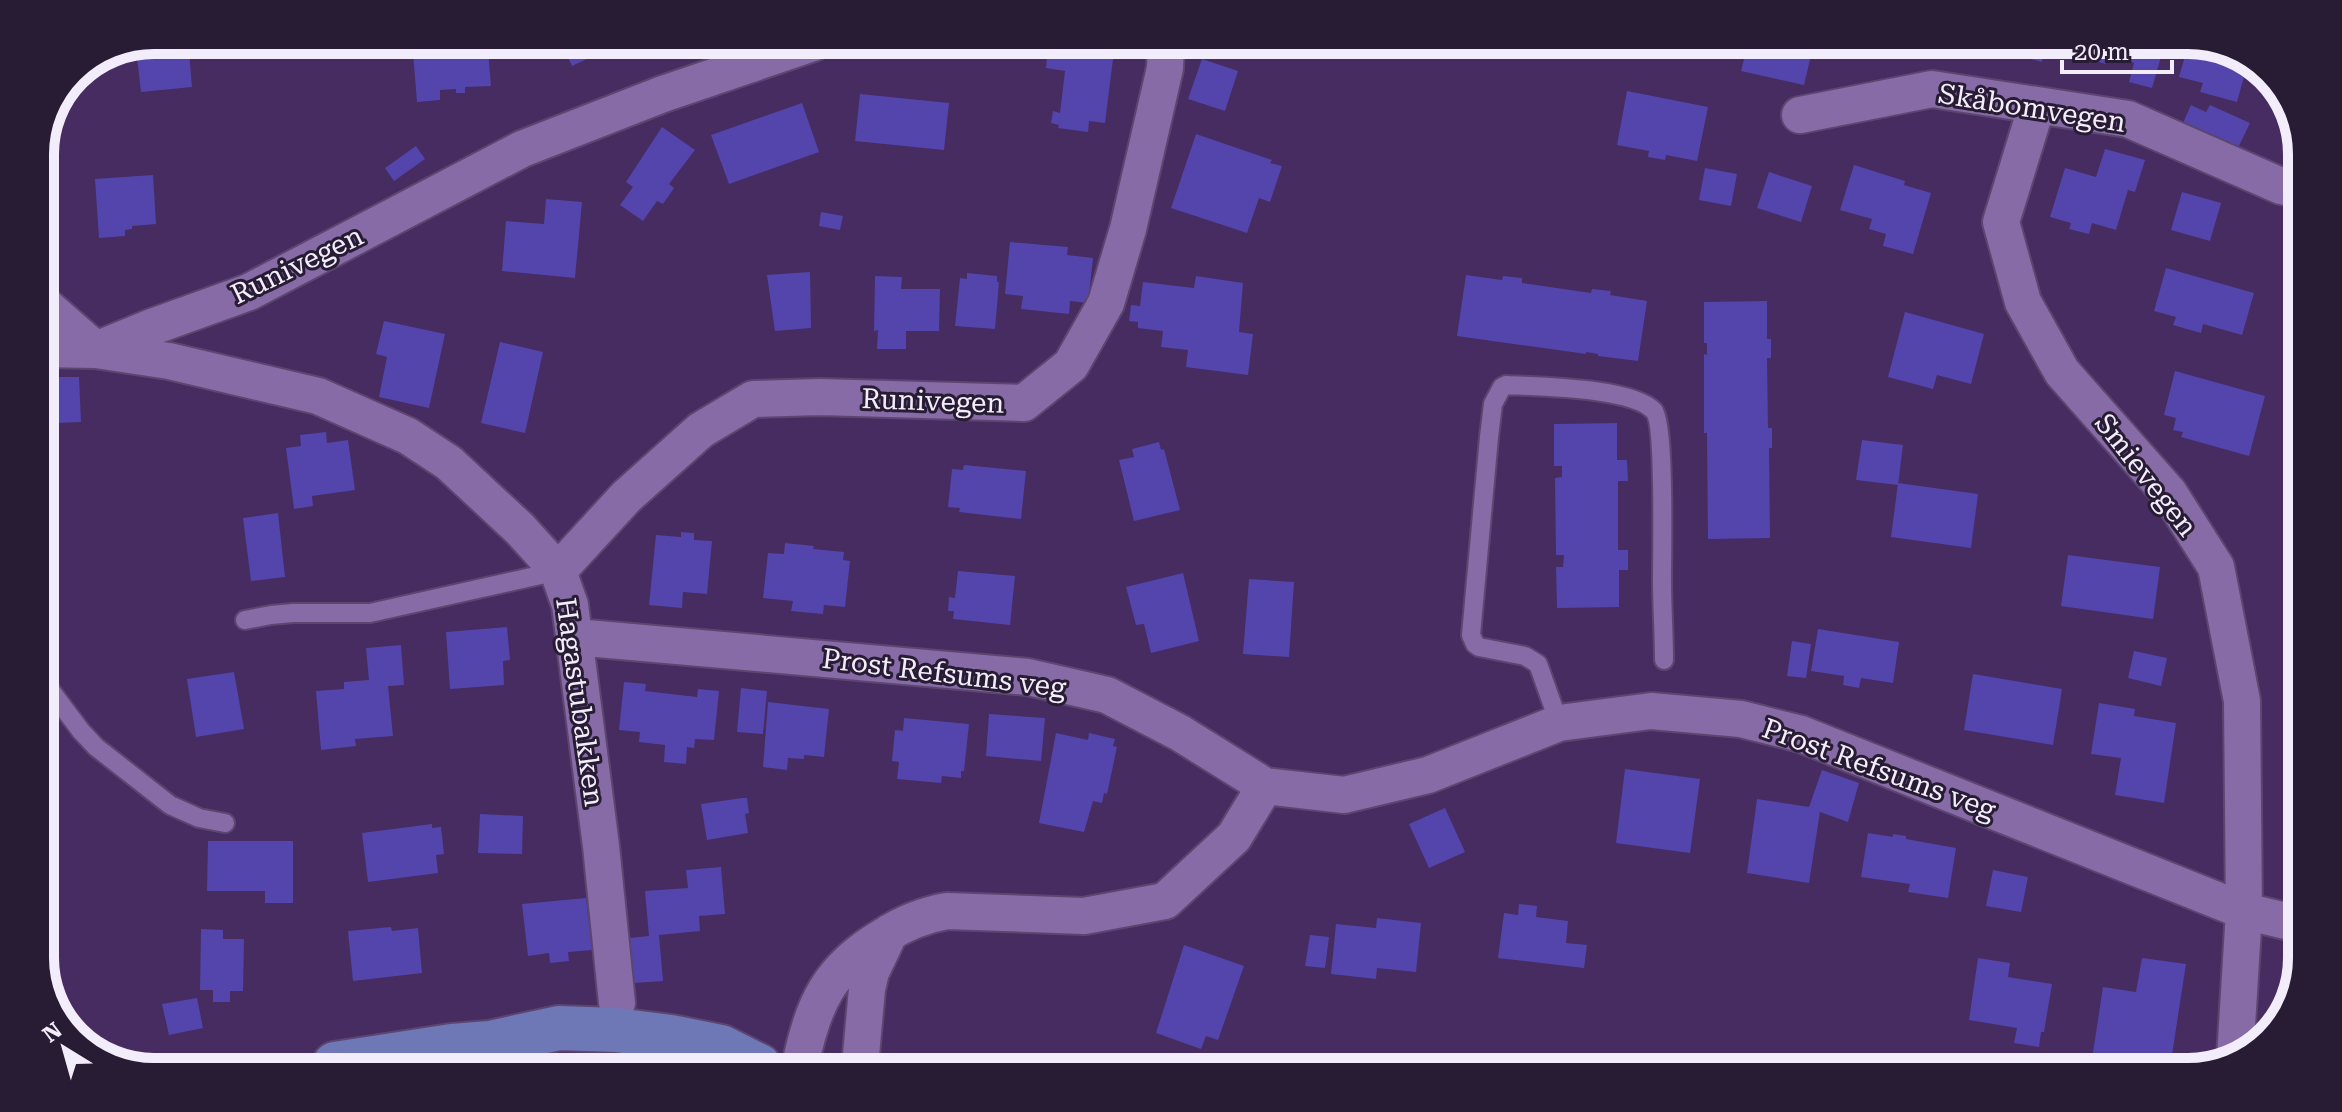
<svg xmlns="http://www.w3.org/2000/svg" width="2342" height="1112" font-family="'Roboto Serif',serif">
<style>
.building{fill:#5345ab}
.lines{fill:none;stroke-linecap:round;stroke-linejoin:round}
.service-casing{stroke:#5c4670;stroke-width:22}
.minor-casing{stroke:#5c4670;stroke-width:40}
.secondary-casing{stroke:#5c4670;stroke-width:48}
.service{stroke:#866ba6;stroke-width:18}
.minor{stroke:#866ba6;stroke-width:36}
.secondary{stroke:#6f78b6;stroke-width:44}
.labels{text-anchor:middle;dominant-baseline:central;stroke-width:6;stroke-linejoin:round;paint-order:stroke}
.street-label{font-size:28px;fill:#f3edfb;stroke:#271c33}
.rim{fill:none;stroke:#f3edfb;stroke-width:10}
</style>
<rect width="100%" height="100%" fill="#462c61"/>
<!-- building -->
<path class="building" d="M173,40H188L192,87L141,92L136,48L148,43Z
M412,41H440L441,52L488,49L491,86L465,87V93H456V89L440,90V100L417,102Z
M561,42H600L604,51L572,66Z
M1068,46L1114,51L1105,123L1089,121L1088,132L1058,128L1059,125L1051,123L1053,111L1060,113L1065,71L1046,68L1048,47L1068,49Z
M1747,47H1813L1804,85L1741,71Z
M1991,48H2045L2042,62Z
M2067,48H2140L2139,50L2161,57L2152,88L2129,82L2134,63L2108,56L2106,64L2065,52Z
M2187,49H2232L2248,62L2237,102L2200,92L2203,83L2179,77Z
M1202,59L1238,71L1225,111L1188,99Z
M1627,91L1708,107L1697,161L1666,155L1665,160L1648,157L1649,151L1617,145Z
M860,94L949,103L944,150L855,141Z
M802,103L819,152L729,184L711,135Z
M2191,105L2206,112L2210,105L2250,123L2237,150L2182,125Z
M662,127L695,150L669,184L674,188L663,204L657,201L643,221L620,205L633,187L626,182Z
M1196,134L1272,160L1270,163L1282,166L1270,202L1259,198L1247,233L1171,208Z
M416,146L425,159L394,181L385,168Z
M2105,149L2145,160L2135,192L2128,190L2116,230L2092,223L2089,234L2069,229L2071,223L2050,217L2065,168L2096,177Z
M1854,165L1905,181L1904,185L1931,193L1913,254L1883,246L1886,234L1869,229L1872,219L1840,210Z
M1705,168L1737,174L1731,206L1699,200Z
M1769,172L1812,186L1801,222L1757,208Z
M153,175L156,224L132,226V229L125,230V236L99,238L95,179Z
M40,176H52L53,216H40Z
M2182,192L2221,203L2210,241L2171,230Z
M546,199L582,202L575,278L502,271L506,221L544,224Z
M821,212L843,216L840,230L819,226Z
M1010,242L1068,247L1067,255L1093,258L1088,303L1070,301L1069,314L1021,309L1023,296L1005,294Z
M2166,268L2254,293L2242,335L2203,324L2201,333L2173,325L2176,317L2154,311Z
M810,272L811,328L775,331L767,275Z
M967,273L997,276V282H999L995,329L955,326L960,278L967,279Z
M1466,275L1502,280L1503,276L1522,278V283L1591,293L1592,289L1611,291L1610,295L1647,301L1638,361L1598,356V354L1586,352V354L1457,336Z
M875,276L902,277L901,289H940L939,331H906V349H877L878,330L874,331Z
M1196,276L1243,283L1239,332L1253,334L1248,375L1186,367L1188,350L1161,347L1163,331L1138,328V322L1129,321L1131,305L1140,306L1143,282L1194,288Z
M1767,301V339H1771V358H1767L1768,428H1772V448H1769L1770,538L1708,539L1707,433H1704V354L1707,355V343H1704V302Z
M1905,312L1984,334L1971,384L1937,375L1933,389L1888,377Z
M384,321L445,334L429,408L379,397L387,357L376,354Z
M500,342L543,352L525,433L481,423Z
M58,371V377H79L81,422L57,423L58,435L40,436V372Z
M2175,371L2265,396L2249,456L2181,437L2183,432L2173,430L2176,418L2164,415Z
M1617,423V460H1627L1628,481H1618V550H1628V570H1619V607L1557,608L1556,567H1563L1564,555H1556L1555,478L1562,477V466H1554V424Z
M326,432L327,443L348,440L355,490L312,496L313,506L294,509L286,448L301,446L300,435Z
M1862,440L1903,445L1898,485L1856,480Z
M1159,442L1161,450L1164,449L1180,510L1134,521L1119,460L1134,457L1132,449Z
M964,465L1026,471L1021,519L959,512L960,508L948,507L952,469L963,470Z
M1898,483L1978,494L1971,548L1891,537Z
M278,513L285,577L251,581L243,518Z
M681,532L694,533V540L712,541L707,594L683,592L682,608L649,605L656,535L681,537Z
M785,543L814,546L813,549L844,552L843,560L850,561L845,607L824,605L823,614L791,611L793,601L763,598L768,553L784,554Z
M2068,555L2160,567L2153,619L2061,606Z
M958,571L1015,576L1010,625L953,619L954,611H948L949,597L955,598Z
M1183,573L1199,641L1151,653L1144,624L1136,625L1126,587Z
M1249,579L1294,582L1289,657L1243,654Z
M507,627L510,660L503,661L504,685L450,689L446,632Z
M1818,629L1899,642L1893,683L1861,678L1859,688L1843,685L1844,676L1811,671Z
M1792,641L1811,644L1806,678L1787,676Z
M401,645L404,685L388,686L393,736L355,739L356,746L321,750L316,691L344,689V682L369,680L366,648Z
M2134,651L2167,658L2161,686L2128,678Z
M234,672L244,729L196,737L187,679Z
M1973,674L2062,689L2053,745L1964,730Z
M624,682L646,684L645,691L697,697L698,689L719,691L714,740L695,739L694,748L687,747L686,764L664,762L665,745L639,742L640,732L619,730Z
M741,688L767,691L763,734L737,732Z
M768,702L829,709L824,757L804,755V759L788,758L787,770L763,767Z
M2099,703L2135,709L2134,716L2176,723L2164,803L2115,795L2121,758L2091,754Z
M989,714L1045,718L1041,761L986,756Z
M904,718L969,724L964,771H961V778L942,776L941,783L897,779L899,762L892,761L895,730L903,731Z
M1056,733L1088,740L1089,733L1115,739L1113,746L1117,747L1107,794L1104,793L1102,803L1093,801L1084,832L1039,823Z
M1625,769L1700,779L1690,853L1616,843Z
M1822,770L1859,783L1848,822L1820,812L1809,883L1747,873L1757,799L1809,807Z
M742,798H747L749,813L745,814L748,833L707,840L701,804Z
M1445,808L1465,852L1429,868L1409,824Z
M480,814L523,816L522,854L478,853Z
M432,824V828L441,827L444,854L436,855L438,873L368,882L362,833Z
M1868,833L1893,837V834L1906,836V839L1956,848L1948,898L1908,892L1910,884L1861,877Z
M208,841H293V903H265V891H207Z
M721,867L725,914L699,916L700,931L659,935L663,981L634,983L630,938L649,936L645,891L688,888L686,870Z
M1993,870L2028,877L2021,912L1986,906Z
M586,898L592,950L568,952L569,961L550,963L549,953L528,956L522,904Z
M1519,904L1537,906L1536,917L1568,921L1566,943L1587,945L1584,968L1498,958L1504,913L1518,915Z
M1377,918L1421,923L1416,972L1377,968L1376,979L1331,974L1336,924L1376,928Z
M391,927L392,931L418,928L422,973L353,981L348,931Z
M201,929L223,930V939H244L243,991H230V1002H213V990H200Z
M1310,935L1329,937L1325,968L1305,966Z
M1184,945L1244,966L1218,1040L1206,1036L1201,1049L1156,1033Z
M1978,958L2010,963L2008,977L2052,984L2044,1032H2041L2039,1047L2014,1043L2017,1028L1969,1020Z
M2142,958L2186,964L2172,1055L2157,1053L2155,1066L2159,1067L2158,1072H2129L2130,1065L2092,1059L2103,987L2136,992Z
M197,998L203,1028L169,1035L162,1004Z"/>
<g class="lines">
<!-- service casing -->
<g class="service-casing">
<path id="service" d="M245,620L271,615L293,613H370L558,571
M40,680L51,691L81,731L96,747L170,805L199,818L225,823
M1559,723L1538,664L1525,656L1479,647L1475,644L1471,635L1489,437L1493,404L1502,387L1506,385C1538,387 1632,387 1654,411C1665,424 1662,556 1662,581C1662,607 1664,634 1664,660"/>
</g>
<!-- minor casing -->
<g class="minor-casing">
<path id="minor" d="M2037,105L2001,222L2023,302L2062,372L2169,493L2216,567L2242,701L2244,911L2235,1058
M1800,115L1932,89L2128,119L2281,186L2301,190
M40,301L96,350L169,361L318,396L408,436L449,463L520,529L558,571L570,605L601,846L617,1003
M40,349L96,350L152,327L249,292L522,149L663,94L813,43
M558,571L626,497L701,430L753,399L820,397L1024,403L1071,365L1106,303L1128,229L1165,68L1166,44
M575,637L1028,677L1107,695L1180,733L1265,786L1344,795L1428,775L1559,723L1651,711L1741,719L1801,734L2244,911L2294,923
M800,1066C813,1004 828,969 884,936C904,923 924,915 947,911L1084,916L1165,901L1234,837L1265,786
M860,1066L867,989L871,972L890,932"/>
</g>
<!-- secondary casing -->
<g class="secondary-casing">
<path id="secondary" d="M335,1064L452,1046L490,1043L559,1028L616,1030L671,1037L721,1047L759,1066"/>
</g>
<!-- service -->
<use href="#service" class="service"/>
<!-- minor -->
<use href="#minor" class="minor"/>
<!-- secondary -->
<use href="#secondary" class="secondary"/>
</g>
<g class="labels">
<!-- street labels -->
<g class="street-label">
<text transform="translate(2032 108) rotate(9)">Skåbomvegen</text>
<text transform="translate(297 265) rotate(-26)">Runivegen</text>
<text transform="translate(933 401) rotate(2)">Runivegen</text>
<text transform="translate(2146 475) rotate(52)">Smievegen</text>
<text transform="translate(944 673) rotate(7)">Prost Refsums veg</text>
<text transform="translate(580 702) rotate(82)">Hagastubakken</text>
<text transform="translate(1879 769) rotate(20)">Prost Refsums veg</text>
</g>
</g>
<!-- crop -->
<path d="M0 0H2342V1112H0ZM154 54H2188A100 100 0 0 1 2288 154V958A100 100 0 0 1 2188 1058H154A100 100 0 0 1 54 958V154A100 100 0 0 1 154 54Z" fill="#271c33" fill-rule="evenodd"/>
<path class="rim" d="M154 54H2188A100 100 0 0 1 2288 154V958A100 100 0 0 1 2188 1058H154A100 100 0 0 1 54 958V154A100 100 0 0 1 154 54Z"/>
<!-- north arrow -->
<g transform="translate(64 1048) rotate(323)" stroke="#271c33" stroke-width="6" paint-order="stroke">
<path d="M0-6L14 30L0 20L-14 30Z" fill="#f3edfb"/>
<text y="-12" font-size="22" font-weight="bold" text-anchor="middle" fill="#f3edfb">N</text>
</g>
<!-- scale -->
<path d="M2062 60v12h110v-12" fill="none" stroke="#f3edfb" stroke-width="4"/>
<text x="2074" y="60" font-size="24" fill="#f3edfb" stroke="#271c33" stroke-width="6" paint-order="stroke">20 m</text>
</svg>
